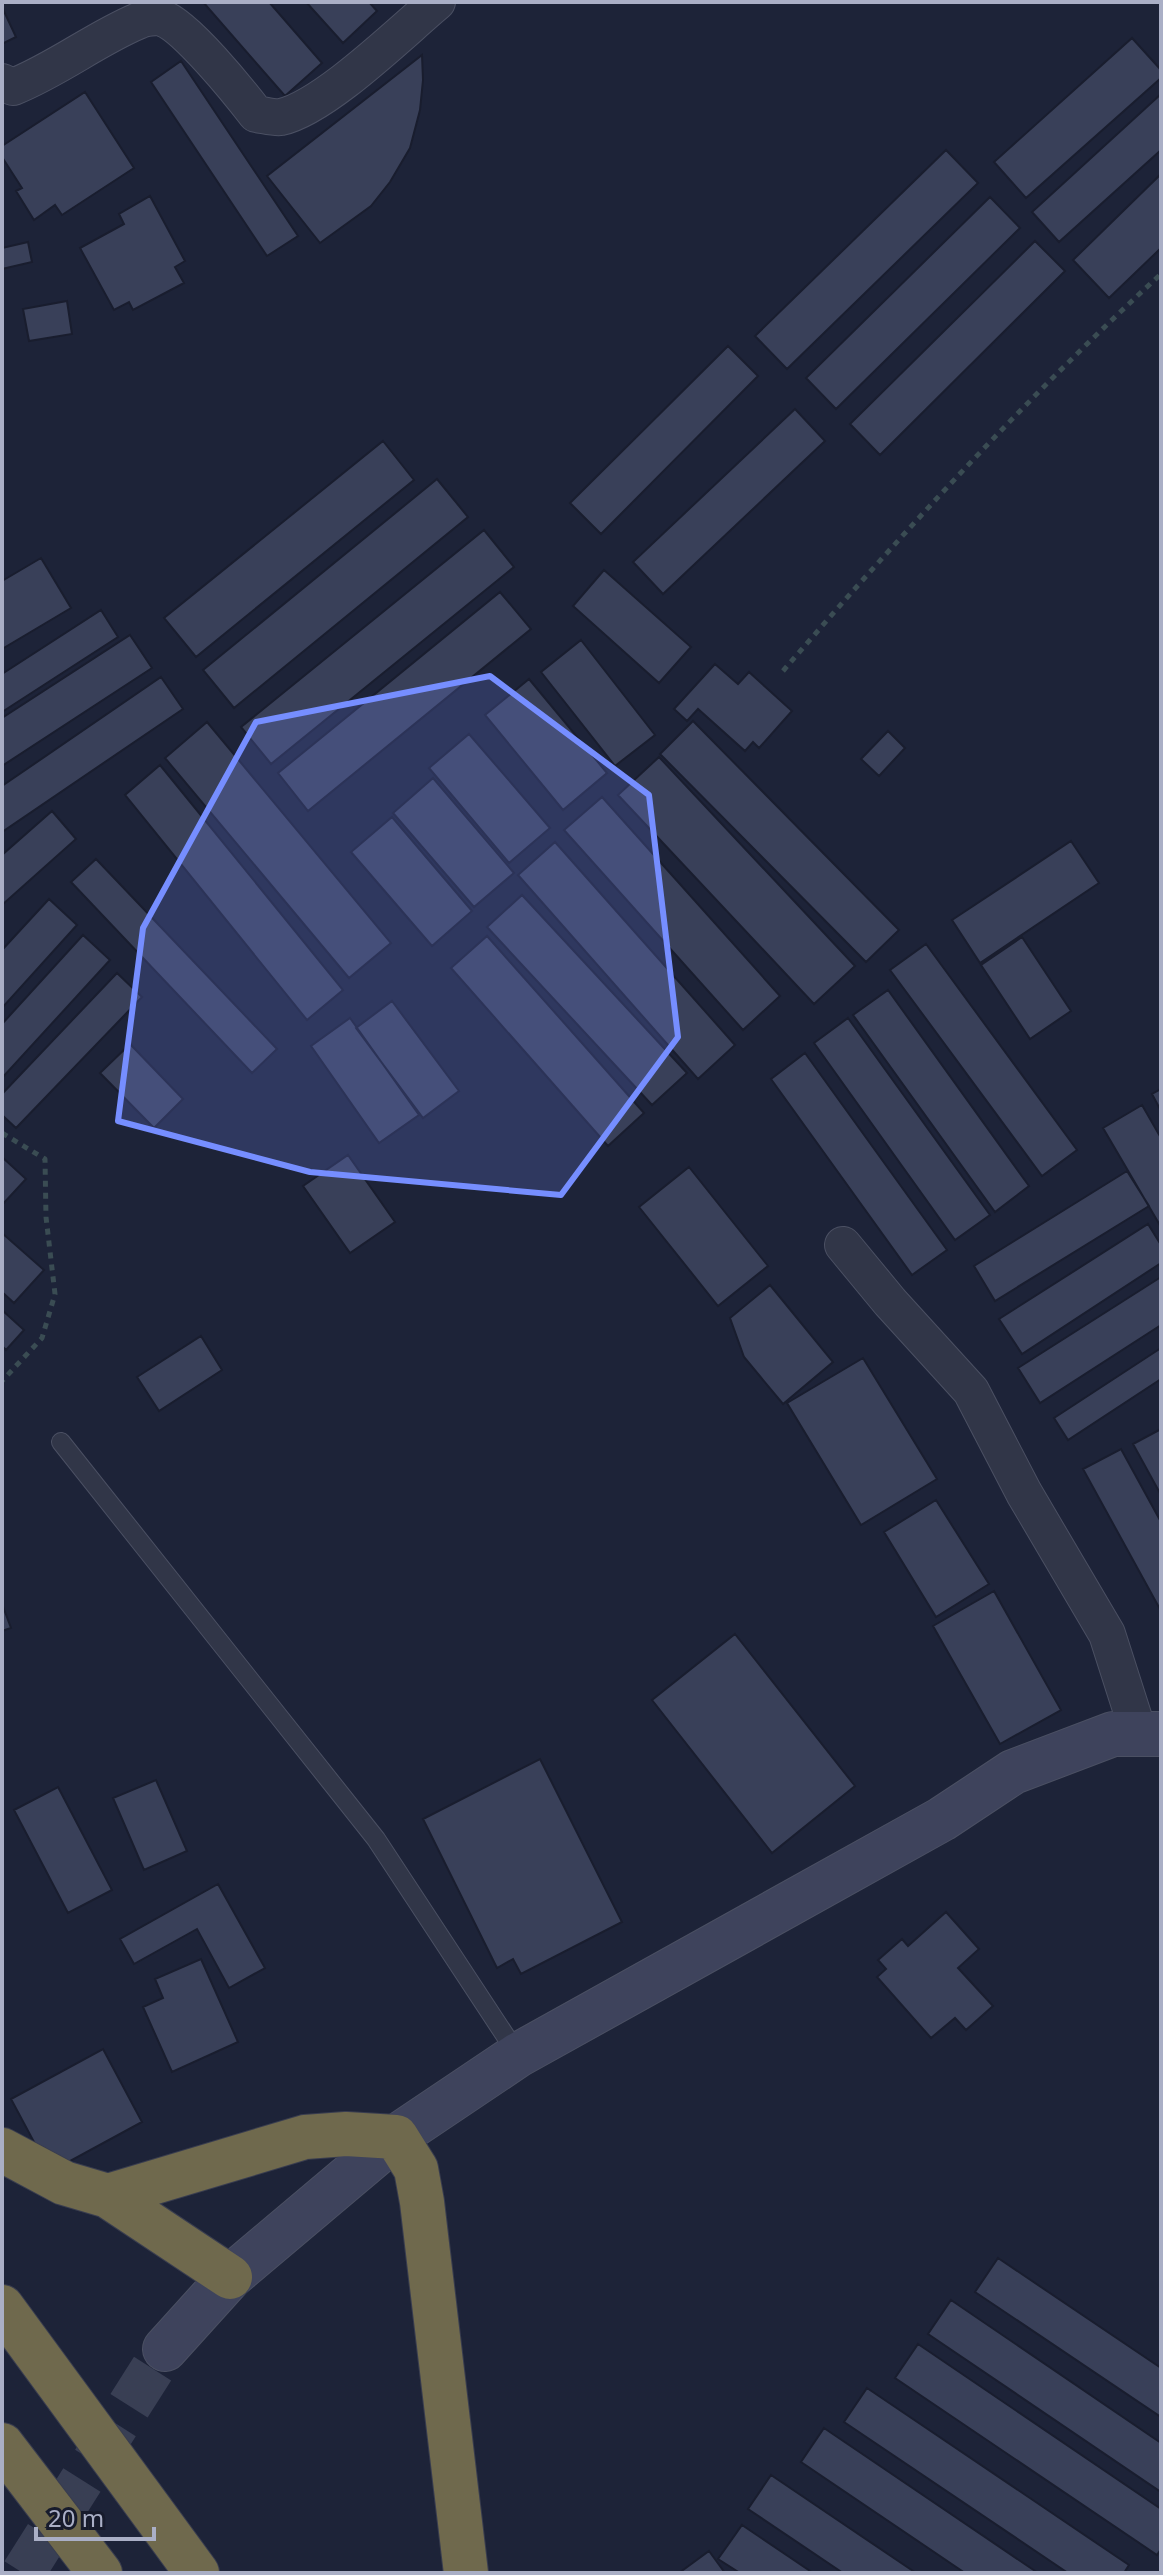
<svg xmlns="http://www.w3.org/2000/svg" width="1163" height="2575" font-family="'Noto Sans',sans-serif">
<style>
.building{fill:#394059;stroke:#191d2e;stroke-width:2}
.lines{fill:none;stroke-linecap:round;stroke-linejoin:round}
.secondary-tunnel{stroke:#393f54;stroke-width:44;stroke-dasharray:44 22;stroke-linecap:butt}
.lane-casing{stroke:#4b5063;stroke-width:20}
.street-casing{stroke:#4b5063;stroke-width:38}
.secondary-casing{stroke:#4b5063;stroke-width:46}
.highway-casing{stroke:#393d4f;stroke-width:46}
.path{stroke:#3a4c53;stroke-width:5;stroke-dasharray:6 6;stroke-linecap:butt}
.lane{stroke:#313648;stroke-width:18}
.street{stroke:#313648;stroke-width:36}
.secondary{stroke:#3e435c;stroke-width:44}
.highway{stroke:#6f694d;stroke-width:44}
.marked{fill:#768eff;fill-opacity:0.2;stroke:#768eff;stroke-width:6;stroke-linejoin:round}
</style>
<rect width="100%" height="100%" fill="#1d2338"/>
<!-- building -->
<path class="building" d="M203,2H269L322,63L285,96Z
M306,2H369L377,11L343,43Z
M2,7L16,37L2,44Z
M1132,38L1161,70V78L1026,198L994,162Z
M422,55L423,80L420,110L410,148L390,182L371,206L320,243L267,176Z
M181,61L298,236L267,256L151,82Z
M85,92L134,168L62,215L55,205L34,220L16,191L22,188L2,157V146Z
M1161,94V150L1059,242L1032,212Z
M946,150L978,183L787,369L755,336Z
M1161,174V248L1109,298L1073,260Z
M150,196L185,261L175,267L184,283L133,310L129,302L114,310L80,248L124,224L119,214Z
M990,197L1020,228L836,409L806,378Z
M1035,241L1065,271L880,455L850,424Z
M28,242L32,262L2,269V248Z
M67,301L72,334L29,341L23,309Z
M728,346L758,376L601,534L570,503Z
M795,409L825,441L663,594L633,562Z
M383,441L414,480L196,657L164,618Z
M437,479L468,517L234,708L203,670Z
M484,530L514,567L271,764L241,727Z
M41,558L71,608L2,649V581Z
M604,570L691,647L659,683L573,606Z
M500,592L531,629L308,811L278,773Z
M101,610L118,637L2,712V674Z
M130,635L152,668L2,766V718Z
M581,640L655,735L615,766L541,672Z
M715,664L738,684L749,672L792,711L759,748L753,742L745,751L698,709L687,721L674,709Z
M161,677L183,709L2,832V786Z
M529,679L607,773L563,810L485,715Z
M693,721L899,930L866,962L660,754Z
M207,722L391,943L349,978L165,758Z
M888,731L905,748L879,776L861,759Z
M469,734L550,828L509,863L429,768Z
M659,757L855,966L814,1004L618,795Z
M160,765L343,990L307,1020L125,795Z
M433,778L514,873L474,907L393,813Z
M602,797L780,996L743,1030L564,830Z
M52,811L76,839L2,905V855Z
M392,817L472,911L432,946L351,852Z
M1071,841L1099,883L980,963L952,920Z
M555,842L735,1045L698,1079L518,875Z
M96,859L277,1049L252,1073L71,882Z
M522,895L687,1073L652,1105L487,927Z
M49,899L77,925L2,1008V950Z
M83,935L110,960L2,1078V1024Z
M487,936L644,1113L608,1146L451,968Z
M1022,937L1071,1011L1030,1039L981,965Z
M926,944L1077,1150L1042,1176L890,970Z
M117,973L142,997L16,1128L2,1115V1094Z
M888,990L1029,1186L995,1212L853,1015Z
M392,1001L459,1091L423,1118L356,1028Z
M350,1018L419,1115L379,1143L311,1046Z
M848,1018L990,1215L955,1240L814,1043Z
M130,1044L183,1099L154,1128L100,1073Z
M805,1053L947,1250L912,1275L771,1079Z
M1161,1089V1111L1152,1094Z
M1142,1105L1161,1138V1227L1103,1128Z
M348,1155L395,1222L350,1253L303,1186Z
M2,1157L26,1179L2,1205Z
M689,1167L768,1266L718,1306L639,1207Z
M1127,1171L1149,1206L995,1301L974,1266Z
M1148,1224L1161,1245V1263L1022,1354L999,1319Z
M2,1233L44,1270L14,1303L2,1292Z
M1161,1277V1325L1040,1403L1018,1368Z
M770,1285L833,1362L783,1404L744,1357L730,1318Z
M2,1310L24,1330L6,1350L2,1346Z
M201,1336L222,1370L159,1411L137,1377Z
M1161,1348V1379L1068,1440L1054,1418Z
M863,1358L937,1479L861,1525L787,1403Z
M1161,1429V1495L1133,1444Z
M1121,1449L1161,1522V1611L1083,1469Z
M936,1500L989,1584L936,1617L884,1532Z
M994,1591L1061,1710L1000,1744L933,1626Z
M2,1604L11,1628L2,1631Z
M735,1634L855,1786L772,1853L652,1700Z
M540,1759L622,1922L521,1974L513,1959L497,1968L423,1819Z
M156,1780L187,1851L144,1870L113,1798Z
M58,1787L112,1890L68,1913L14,1810Z
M218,1884L265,1968L229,1988L197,1929L134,1964L120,1939Z
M946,1912L979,1949L958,1968L993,2006L966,2030L955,2018L931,2038L877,1977L886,1969L878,1960L902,1939L908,1946Z
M201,1959L238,2042L172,2072L143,2007L163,1998L155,1979Z
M103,2049L142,2122L50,2172L11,2099Z
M998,2258L1161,2368V2417L975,2292Z
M951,2300L1161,2443V2492L928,2334Z
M918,2344L1161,2509V2549L1157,2555L895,2378Z
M867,2388L1129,2565L1124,2573H1068L844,2422Z
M824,2428L1038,2573H965L801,2462Z
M771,2475L916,2573H843L748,2509Z
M742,2525L813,2573H740L718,2559Z
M709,2551L725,2573H679Z"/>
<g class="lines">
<!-- secondary-tunnel -->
<path class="secondary-tunnel" d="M23,2573L165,2349"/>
<!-- lane casing -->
<g class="lane-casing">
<path id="lane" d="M61,1442L376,1839L518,2055"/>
</g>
<!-- street casing -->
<g class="street-casing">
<path id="street" d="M2,82L13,87C58,69 95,39 138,21C143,18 156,16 162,18C186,26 239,92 256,114C264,115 274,118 281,117C325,107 400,33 437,2
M843,1245L890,1302L971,1391L1024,1493L1107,1634L1139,1734"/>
</g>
<!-- secondary casing -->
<g class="secondary-casing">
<path id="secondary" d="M165,2349L230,2277L396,2137L518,2055L942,1819L1013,1772L1113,1734H1161"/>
</g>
<!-- highway casing -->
<g class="highway-casing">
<path id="highway" d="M2,2150L64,2183L108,2196L305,2137L346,2134L396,2137L416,2169L422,2202L466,2573
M108,2196L230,2277
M2,2307L197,2573
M2,2445L100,2573"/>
</g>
<!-- path -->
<path class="path" d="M783,671C901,534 1028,396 1161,274
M2,1133L45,1159L46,1217L55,1294L42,1338L2,1381"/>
<!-- lane -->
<use href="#lane" class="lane"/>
<!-- street -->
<use href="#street" class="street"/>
<!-- secondary -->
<use href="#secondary" class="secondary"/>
<!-- highway -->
<use href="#highway" class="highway"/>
</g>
<!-- marked area -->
<path class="marked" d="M490,676L649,795L678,1037L561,1195L310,1172L118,1121L143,928L256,722Z"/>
<!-- border -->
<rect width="1163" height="2575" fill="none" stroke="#aaafc6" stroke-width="8"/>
<!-- scale -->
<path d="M36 2527v12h118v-12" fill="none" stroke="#aaafc6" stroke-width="4"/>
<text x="48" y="2527" font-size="24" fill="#aaafc6" stroke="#171b2c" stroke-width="6" paint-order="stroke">20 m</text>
</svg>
